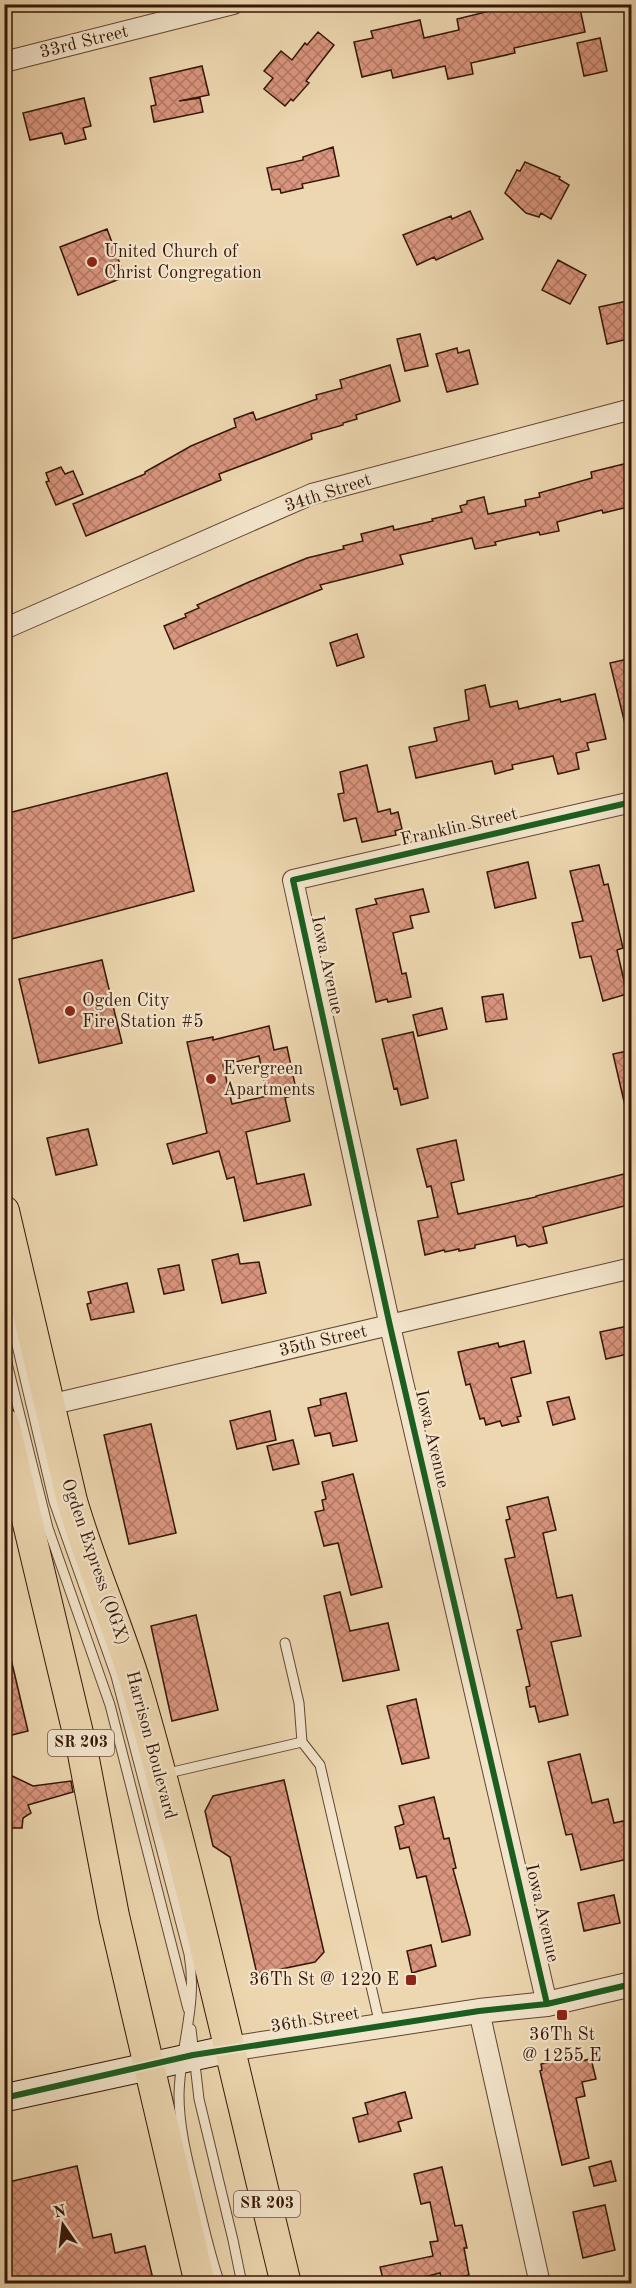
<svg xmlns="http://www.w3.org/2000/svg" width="636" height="2288" font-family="'Old Standard TT',serif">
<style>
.building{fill:url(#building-cross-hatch);stroke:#351607;stroke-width:1.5;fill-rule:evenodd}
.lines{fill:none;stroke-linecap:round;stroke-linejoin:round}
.service-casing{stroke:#634631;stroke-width:11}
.minor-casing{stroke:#634631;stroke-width:22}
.tertiary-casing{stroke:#634631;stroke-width:26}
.secondary-casing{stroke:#351607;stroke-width:29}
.primary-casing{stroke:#351607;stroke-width:32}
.service{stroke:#f3e5cc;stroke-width:9}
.minor{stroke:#f3e5cc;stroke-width:20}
.tertiary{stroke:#f3e5cc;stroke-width:24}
.secondary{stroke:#f3e5cc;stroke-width:27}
.primary{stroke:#edd7b0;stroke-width:30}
.cycleway-casing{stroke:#f3e5cc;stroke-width:10}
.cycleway{stroke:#1b5e20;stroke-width:6}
.poi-dot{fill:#8f2418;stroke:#f3e5cc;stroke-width:2}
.labels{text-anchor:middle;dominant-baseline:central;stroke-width:4.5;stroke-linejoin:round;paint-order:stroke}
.shield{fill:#f3e5cc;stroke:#6e5442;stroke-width:1.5}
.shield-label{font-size:16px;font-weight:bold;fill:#351607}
.street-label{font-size:18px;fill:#351607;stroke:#f3e5cc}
.poi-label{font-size:18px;fill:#351607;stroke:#f3e5cc;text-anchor:start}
</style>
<defs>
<pattern id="building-cross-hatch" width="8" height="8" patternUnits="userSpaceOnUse" patternTransform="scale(1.5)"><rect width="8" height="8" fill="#d9957e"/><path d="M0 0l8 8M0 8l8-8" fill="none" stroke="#b17965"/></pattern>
</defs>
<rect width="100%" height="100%" fill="#edd7b0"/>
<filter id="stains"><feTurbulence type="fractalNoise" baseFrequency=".00333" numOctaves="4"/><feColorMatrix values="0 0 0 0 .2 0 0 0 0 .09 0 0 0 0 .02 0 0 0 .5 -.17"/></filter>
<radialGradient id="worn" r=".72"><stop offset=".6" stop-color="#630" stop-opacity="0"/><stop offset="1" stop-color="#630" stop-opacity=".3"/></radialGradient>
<!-- building -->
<path class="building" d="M518,4H579L585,32L514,48L515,53L471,63L473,74L448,79L445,66L393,78L391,70L362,77L354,42L373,38L371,31L420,20L424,38L459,30L457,19Z
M318,32L334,45L306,81L309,83L293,101L291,99L285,106L264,89L273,78L264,71L281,51L292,60L305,43L307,45Z
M600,38L607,71L584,76L577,43Z
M202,66L209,95L179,101L200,98L203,112L154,122L151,106L156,105L150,78Z
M84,98L91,126L83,128L86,139L65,144L62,133L30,140L23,113Z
M333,147L339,176L302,184L303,188L281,193L280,189L272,190L267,168L303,160V157Z
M525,162L560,177L559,179L569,185L551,219L541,213L539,217L526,213L505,193L517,170L520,171Z
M470,211L483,239L436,260L434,257L417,265L403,235L451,216L452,219Z
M107,229L125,277L78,295L60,247Z
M558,260L586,275L570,304L542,290Z
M632,300V338L607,344L599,307Z
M420,334L428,366L405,371L397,339Z
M457,348L458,353L469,350L478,384L447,392L436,354Z
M390,365L400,401L356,415L357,419L343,423V425L311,434L312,439L219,474L221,480L86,536L73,504L145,474V472L191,446L236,427L234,419L253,412L256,420L317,399L316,395L342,388L340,380Z
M632,462V506L603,513L602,510L557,522L559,531L540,535L539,532L495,542L496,545L475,549L472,538L400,555L403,564L320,585L322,589L174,649L164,626L186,617L185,614L199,608L197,605L249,582L307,558L344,549L343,546L363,541L361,534L393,526L394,530L433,521L432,519L462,512L460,506L467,504V501L484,497L488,514L526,506L525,500L540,497L539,493L592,478L591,472Z
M61,467L65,474L73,471L83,494L56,505L46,482L49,481L46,473Z
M357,634L364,657L337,666L330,643Z
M632,658V723L625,724L610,663Z
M485,685L490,707L517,701L519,709L560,699L561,702L595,694L606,739L587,743L589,750L576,753L579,769L558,774L553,756L512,765L513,769L495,774L492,761L416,778L409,747L437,741L434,728L469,720L465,690Z
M367,765L378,812L390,809L391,814L398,812L402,829L395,831L396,835L362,842L356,818L344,821L338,794L344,793L340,772Z
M167,773L194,891L4,941V814Z
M528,862L536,898L495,908L487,872Z
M599,865L604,885L608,884L623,948L617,950L627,994L603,1001L591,956L580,958L572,923L583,921L570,871Z
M423,889L429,912L410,916L413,928L393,933L402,974L406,973L411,997L388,1002L387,999L376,1002L356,909L377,904L375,899Z
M102,960L122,1043L39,1063L19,979Z
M503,994L507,1019L486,1022L482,997Z
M442,1008L447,1029L418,1036L413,1015Z
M269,1026L274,1050L287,1047L297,1094L285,1098L290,1121L246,1132L257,1184L304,1174L311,1205L244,1221L234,1177L227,1179L219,1151L173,1164L167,1144L207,1133L187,1042L213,1037V1040ZM259,1056L267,1096L232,1104L223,1065Z
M413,1032L428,1098L401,1105L397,1088L394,1089L382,1039Z
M632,1050V1105L625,1106L613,1054Z
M88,1129L97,1165L56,1175L47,1138Z
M456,1140L464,1180L451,1183L458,1214L536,1197V1196L632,1172V1204L543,1227L547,1243L529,1247L525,1244L517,1246L515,1236L475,1245V1248L459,1251V1249L445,1252L444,1250L425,1255L418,1221L438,1217L431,1186L427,1187L417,1149Z
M238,1254L240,1264L259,1262L266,1293L222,1303L212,1260Z
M179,1265L184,1290L164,1294L158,1269Z
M127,1283L134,1312L91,1320L87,1304L91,1303L88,1292Z
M628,1326L632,1353L606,1359L600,1332Z
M524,1341L531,1373L511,1378L521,1416L517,1417L519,1422L502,1426L500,1421L486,1425L484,1418L480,1419L470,1384L466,1385L458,1352L498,1343L499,1347Z
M346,1393L357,1441L333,1446L330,1433L315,1436L308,1408L321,1405L320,1399Z
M569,1397L575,1419L553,1425L547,1402Z
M270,1411L276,1440L237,1449L230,1421Z
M151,1424L176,1533L129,1544L104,1435Z
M293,1440L299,1464L273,1470L267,1446Z
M353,1474L382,1587L351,1595L338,1543L324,1546L315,1512L324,1510L322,1500L326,1499L322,1482Z
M548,1497L556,1530L543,1533L557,1598L572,1595L581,1636L551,1642L568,1715L539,1722L535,1706L530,1707L526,1687L530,1686L517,1630L522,1629L505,1559L515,1557L506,1520L510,1519L507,1507Z
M340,1592L350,1631L388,1623L399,1670L343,1681L324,1596Z
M196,1615L218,1710L172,1721L151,1626Z
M11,1659L28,1731L4,1737V1660Z
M416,1699L429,1758L402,1764L387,1706Z
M580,1754L592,1803L608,1799L614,1823L632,1819V1858L581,1870L572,1834L566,1835L548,1762Z
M4,1772L33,1786L71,1781L73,1792L28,1805L31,1813L23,1818L22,1828H4Z
M284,1780L324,1952L315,1962L257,1974L230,1857L213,1846L205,1811L213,1796Z
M434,1797L444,1839L449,1838L456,1868L453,1869L470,1931V1935L442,1942L426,1876L417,1878L409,1847L400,1849L395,1827L404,1824L399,1806Z
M614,1895L620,1923L584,1931L578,1903Z
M431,1945L436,1966L412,1973L407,1951Z
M575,2057L576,2062L591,2059L596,2079L582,2082L585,2096L576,2098L589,2158L562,2165L540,2071L542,2070L541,2064Z
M405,2092L412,2118L398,2122L401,2131L359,2142L353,2118L368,2114L365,2103Z
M611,2161L616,2181L594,2186L589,2167Z
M77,2166L93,2238L111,2234L115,2253L145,2246L154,2283H4V2183Z
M442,2167L455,2226L462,2225L467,2248H464L469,2275L442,2281L440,2273L408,2281V2283H384L380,2267L433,2256L430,2242L438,2241L430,2202L421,2204L414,2174Z
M605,2205L615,2250L583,2258L573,2212Z"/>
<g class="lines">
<!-- service casing -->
<g class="service-casing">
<path id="service" d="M4,1290L54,1502L116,1676L189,1954C198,2006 180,2044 179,2095C179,2131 189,2165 197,2199C204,2227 210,2256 220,2284
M4,1351L48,1528L110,1705L188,2009
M285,1643L299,1703L302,1742L320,1765L380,2025
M164,1774L302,1742
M191,2029L199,2099L233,2240L242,2284"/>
</g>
<!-- minor casing -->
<g class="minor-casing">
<path id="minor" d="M4,62L233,4
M4,629L312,494L632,409
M49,1405L632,1268
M547,2004L390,1326L293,880L632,802
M479,2011L540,2284"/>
</g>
<!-- tertiary casing -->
<g class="tertiary-casing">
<path id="tertiary" d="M229,2049L479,2011L547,2004L632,1984"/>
</g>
<!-- secondary casing -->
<g class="secondary-casing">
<path id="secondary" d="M4,2098L229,2049"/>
</g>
<!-- primary casing -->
<g class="primary-casing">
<path id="primary" d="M4,1211L72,1501C90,1563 117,1623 136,1685C193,1882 237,2084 286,2284
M4,1423L83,1754L114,1916L200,2284"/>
</g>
<!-- service -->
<use href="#service" class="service"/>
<!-- minor -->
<use href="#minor" class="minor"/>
<!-- tertiary -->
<use href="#tertiary" class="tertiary"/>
<!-- secondary -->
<use href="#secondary" class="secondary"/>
<!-- primary -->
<use href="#primary" class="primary"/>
<!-- cycleway casing -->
<g class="cycleway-casing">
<path id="cycleway" d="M547,2004L390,1326L293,880L632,802
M4,2098L193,2055L479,2011L547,2004L632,1984"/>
</g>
<!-- cycleway -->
<use href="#cycleway" class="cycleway"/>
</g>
<!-- markers -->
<g class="poi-dot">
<circle cx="92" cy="262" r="6"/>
<circle cx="70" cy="1011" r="6"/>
<circle cx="211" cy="1079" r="6"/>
<rect x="405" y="1974" width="12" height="12" rx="3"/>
<rect x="556" y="2009" width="12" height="12" rx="3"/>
</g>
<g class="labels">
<!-- shield labels -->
<g class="shield">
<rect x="48" y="1730" width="66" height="26" rx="4.5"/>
<rect x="234" y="2191" width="66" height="26" rx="4.5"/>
</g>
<g class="shield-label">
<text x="81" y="1743">SR 203</text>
<text x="267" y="2204">SR 203</text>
</g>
<!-- street labels -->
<g class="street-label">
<text transform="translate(84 42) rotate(-14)">33rd Street</text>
<text transform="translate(328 493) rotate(-18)">34th Street</text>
<text transform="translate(459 827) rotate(-13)">Franklin Street</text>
<text transform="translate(327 965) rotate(78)">Iowa Avenue</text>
<text transform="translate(323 1341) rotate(-13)">35th Street</text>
<text transform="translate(432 1439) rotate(77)">Iowa Avenue</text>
<text transform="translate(95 1562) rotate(71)">Ogden Express (OGX)</text>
<text transform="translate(151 1745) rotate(75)">Harrison Boulevard</text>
<text transform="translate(542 1913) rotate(77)">Iowa Avenue</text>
<text transform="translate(315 2020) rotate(-9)">36th Street</text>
</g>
<!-- poi labels -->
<g class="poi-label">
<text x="104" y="252">United Church of<tspan x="104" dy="21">Christ Congregation</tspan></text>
<text x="82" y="1001">Ogden City<tspan x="82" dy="21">Fire Station #5</tspan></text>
<text x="223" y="1069">Evergreen<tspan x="223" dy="21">Apartments</tspan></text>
<text x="399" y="1980" text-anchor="end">36Th St @ 1220 E</text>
<text x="562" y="2035" text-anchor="middle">36Th St<tspan x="562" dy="21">@ 1255 E</tspan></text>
</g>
</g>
<!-- margin -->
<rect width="636" height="2288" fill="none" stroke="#edd7b0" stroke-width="24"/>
<rect x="6" y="6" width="624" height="2276" fill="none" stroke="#351607" stroke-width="3"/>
<rect x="12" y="12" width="612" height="2264" fill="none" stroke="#351607" stroke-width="1.5"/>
<!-- north arrow -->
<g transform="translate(63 2225) rotate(346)" stroke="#f3e5cc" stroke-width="4.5" paint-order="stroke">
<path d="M0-4.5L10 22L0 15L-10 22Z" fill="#351607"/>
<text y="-9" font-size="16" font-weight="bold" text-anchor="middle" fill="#351607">N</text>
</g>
<rect width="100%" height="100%" filter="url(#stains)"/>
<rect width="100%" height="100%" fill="url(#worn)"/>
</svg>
